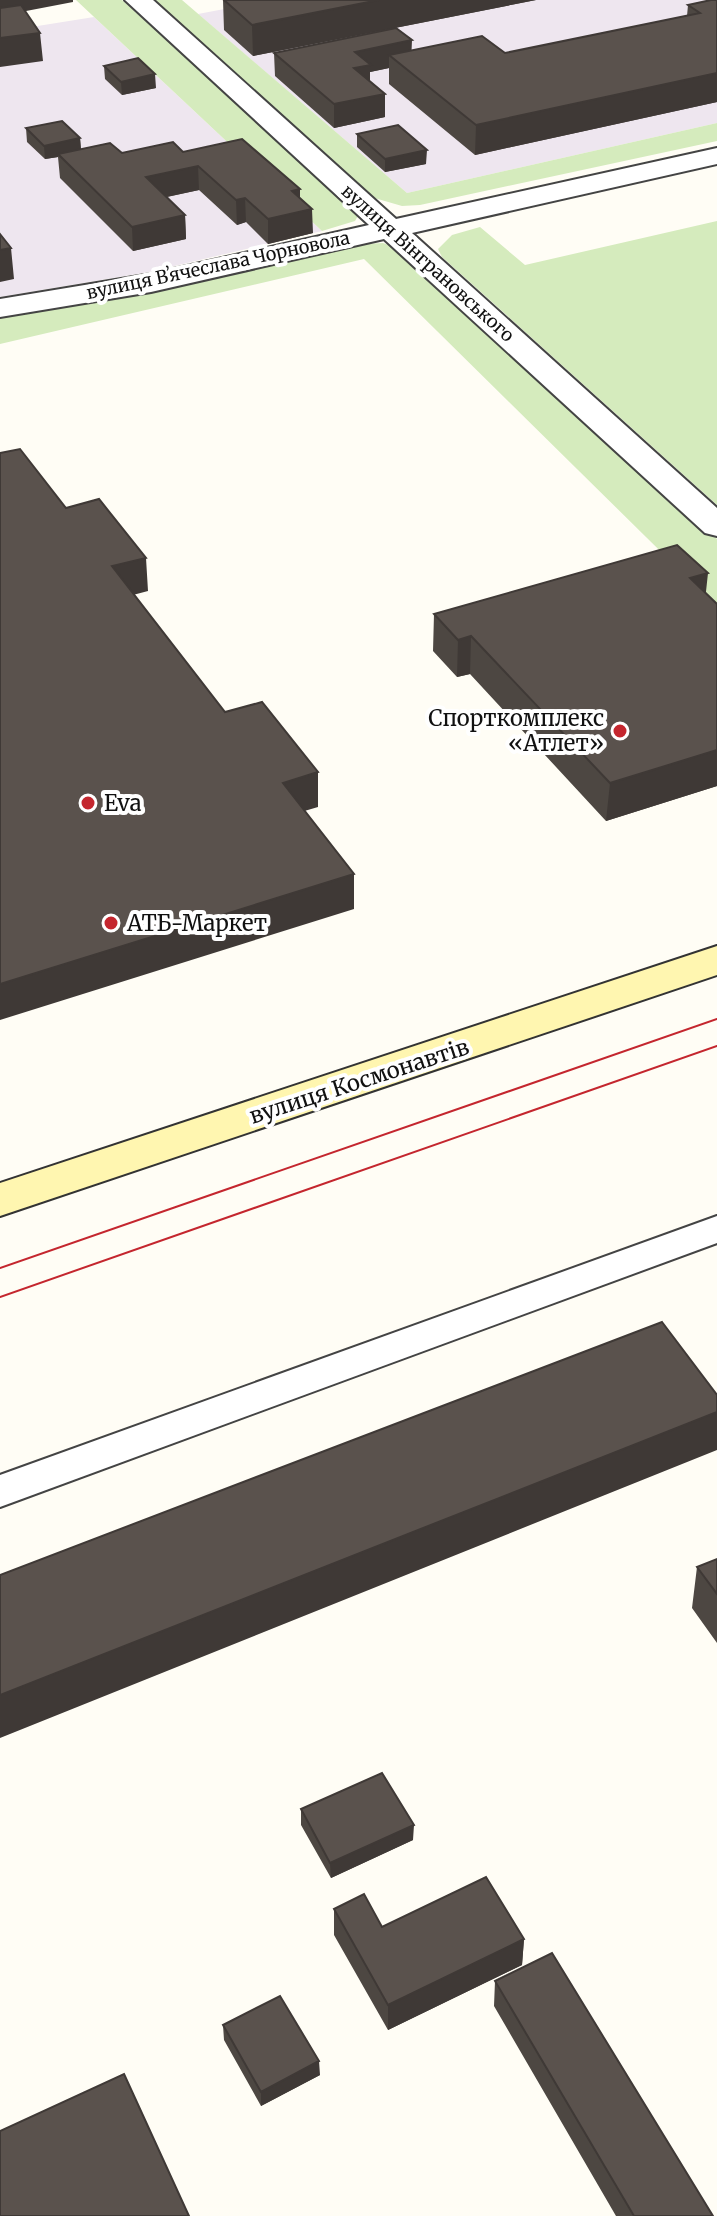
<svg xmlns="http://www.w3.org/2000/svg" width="717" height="2216" font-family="Merriweather,serif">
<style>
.industrial{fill:#eee6ef}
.green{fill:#d5ebbd}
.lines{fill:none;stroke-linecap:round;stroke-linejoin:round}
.service-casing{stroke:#444;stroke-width:4}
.minor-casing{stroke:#444;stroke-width:4}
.secondary-casing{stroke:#333;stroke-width:4}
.service{fill:#fff;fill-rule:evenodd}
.minor{fill:#fff;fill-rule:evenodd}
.secondary{fill:#fff6b0;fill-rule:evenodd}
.tram{stroke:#c4262e;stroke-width:2}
.wall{fill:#4d4742}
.shaded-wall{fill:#3f3936}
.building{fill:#5a524d;stroke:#3f3936;stroke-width:2}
.poi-dot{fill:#c4262e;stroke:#fff;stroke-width:3}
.labels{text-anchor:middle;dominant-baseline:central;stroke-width:8;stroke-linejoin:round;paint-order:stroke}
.far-street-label{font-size:18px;fill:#111;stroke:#fff}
.poi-label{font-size:22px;fill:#111;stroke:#fff;text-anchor:start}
.street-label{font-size:22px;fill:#111;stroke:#fff}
</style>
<rect width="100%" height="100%" fill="#fffdf5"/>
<!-- industrial -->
<path class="industrial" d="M272,0H717V123L407,193L198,14Z
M94,17L322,231L149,272L0,297V32Z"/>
<!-- green -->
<path class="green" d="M76,0H122L359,214L355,221L322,231Z
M155,0H182L407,193L717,123V141L420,205L402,206L371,197Z
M717,221V505L442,257L438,249L452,235L480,227L525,265Z
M383,243L402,250L717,539V607L364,259L0,344V318L151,293L365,244Z"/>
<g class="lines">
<!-- service casing -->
<g class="service-casing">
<path id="service" d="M717,1216V1243L0,1507V1475Z"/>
</g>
<!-- minor casing -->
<g class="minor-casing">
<path id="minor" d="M125,0H153L396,219L717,148V164L412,233L717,508V536L705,533L384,239L151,292L0,317V299L151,274L369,225Z"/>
</g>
<!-- secondary casing -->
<g class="secondary-casing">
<path id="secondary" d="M717,946V975L0,1216V1183Z"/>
</g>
<!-- service -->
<use href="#service" class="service"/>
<!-- minor -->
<use href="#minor" class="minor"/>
<!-- secondary -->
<use href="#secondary" class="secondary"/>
<!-- tram -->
<path class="tram" d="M0,1268L717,1019
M0,1297L717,1046"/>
</g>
<!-- wall -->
<path class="wall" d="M223,0H536L253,56L224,30Z
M717,0V102L475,155L389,84V68L370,72V82L385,117L334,128L275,76L274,53L412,50L505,53L687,16L688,5Z
M104,66L156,88L122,95L105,79Z
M26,128L80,138L81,149L122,153L183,152L300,198L313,233L268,244L246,222L237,225L199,190L167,197L185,215L186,239L133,251L60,178L58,157L45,159L27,142Z
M357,134L426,164L385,172L357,147Z
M706,593L717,604V786L606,821L470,674L457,677L433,651L434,614Z
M717,1559V1643L692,1608L697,1567Z
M301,1809L413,1840L331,1878L301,1825Z
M334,1909L382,1927L524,1939L522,1965L388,2030L334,1935Z
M495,1981L713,2216H616L494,2006Z
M223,2025L320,2075L261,2106L224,2040Z"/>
<!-- shaded-wall -->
<path class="shaded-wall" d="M0,0H73V2L0,16Z
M379,0H536L253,56L252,25Z
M40,33L43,61L0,67V38Z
M412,40L411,63L389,55V68L370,72V88L354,91L355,52Z
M717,73V102L475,155L476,125Z
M155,74L156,88L122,95L121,82Z
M385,94V117L334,128V104Z
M80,138L81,152L58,154V157L45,159L44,146Z
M427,150L426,164L385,172V159Z
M198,166L199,190L147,201L146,177Z
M300,189V212L312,209L313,233L268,244V219L292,191Z
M245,198L246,222L237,225L236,200Z
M185,215L186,239L133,251L132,227Z
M11,248L14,279L0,282V250Z
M146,558L148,591L114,600L112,566Z
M708,573L704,610L690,578Z
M471,636L470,674L457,677L458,640Z
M717,750V786L606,821L610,783Z
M318,772V807L284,817L283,783Z
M354,874V909L0,1020V984Z
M717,1412V1450L0,1738V1695Z
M414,1825L413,1840L331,1878L330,1863Z
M524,1939L522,1965L388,2030V2005Z
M319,2061L320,2075L261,2106V2092Z"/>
<!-- building -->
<path class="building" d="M224,0H379L252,25Z
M711,0H717V73L476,125L389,55L482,36L505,53L700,13L688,5Z
M21,5L40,33L0,38V8Z
M396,28L412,40L355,52L371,65L354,68L385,94L334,104L274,53Z
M138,58L155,74L121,82L104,66Z
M62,121L80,138L44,146L26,128Z
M398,125L427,150L385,159L357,134Z
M242,139L300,189L292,191L312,209L268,219L245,198L236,200L198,166L146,177L185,215L132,227L58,154L110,143L122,153L173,142L183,152Z
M0,234L11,248L0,250Z
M20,449L66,508L99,499L146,558L112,566L225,712L262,702L318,772L283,783L354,874L0,984V453Z
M677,545L708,573L690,578L717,604V750L610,783L471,636L458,640L434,614Z
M662,1322L717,1395V1412L0,1695V1575Z
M717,1559V1594L697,1567Z
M382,1773L414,1825L330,1863L301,1809Z
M486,1877L524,1939L388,2005L334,1909L364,1894L382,1927Z
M552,1953L713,2216H634L495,1981Z
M280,1996L319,2061L261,2092L223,2025Z
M124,2074L189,2216H0V2131Z"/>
<!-- markers -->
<g class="poi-dot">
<circle cx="620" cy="731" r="8"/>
<circle cx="88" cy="803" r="8"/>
<circle cx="111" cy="923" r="8"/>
</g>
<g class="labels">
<!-- far-street labels -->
<g class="far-street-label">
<text transform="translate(428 263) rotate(42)">вулиця Вінграновського</text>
<text transform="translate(218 265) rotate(-12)">вулиця Вʼячеслава Чорновола</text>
</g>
<!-- poi labels -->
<g class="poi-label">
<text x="604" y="718" text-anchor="end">Спорткомплекс<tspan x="604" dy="25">«Атлет»</tspan></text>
<text x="104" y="803">Eva</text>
<text x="127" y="923">АТБ-Маркет</text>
</g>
<!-- street labels -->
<g class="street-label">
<text transform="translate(359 1081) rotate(-18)">вулиця Космонавтів</text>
</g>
</g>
</svg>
